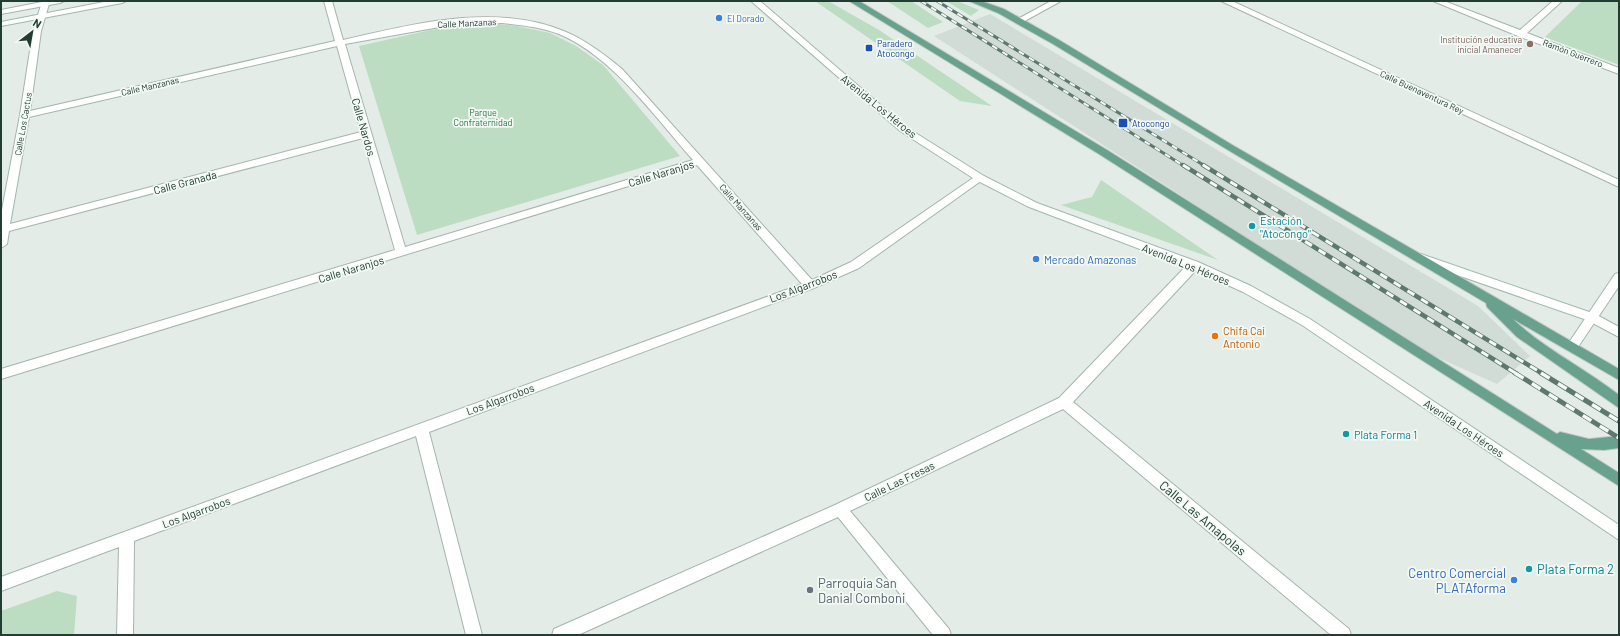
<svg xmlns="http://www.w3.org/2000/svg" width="1620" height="636" font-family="Barlow,sans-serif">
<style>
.built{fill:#d1dcd6}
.green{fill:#bcddc2}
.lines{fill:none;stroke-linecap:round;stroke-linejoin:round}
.street-casing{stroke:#a6b4ae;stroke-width:2}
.secondary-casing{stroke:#a1b8ae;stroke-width:2}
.primary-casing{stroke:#c1c9c6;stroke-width:2}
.street{fill:#fff;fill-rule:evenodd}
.secondary{fill:#fff;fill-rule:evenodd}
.primary{fill:#68a18d;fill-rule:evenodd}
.rail-far2-casing{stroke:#5d796f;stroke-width:3}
.rail-far1-casing{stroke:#5d796f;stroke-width:4.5}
.rail-casing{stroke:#5d796f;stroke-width:5}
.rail-far2{stroke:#f3f9f5;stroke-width:2;stroke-dasharray:6;stroke-linecap:butt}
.rail-far1{stroke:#f3f9f5;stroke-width:3;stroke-dasharray:8;stroke-linecap:butt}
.rail{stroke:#f3f9f5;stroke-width:3.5;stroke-dasharray:10;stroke-linecap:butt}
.shop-dot{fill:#3f7fe0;stroke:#f3f9f5;stroke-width:1.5}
.education-dot{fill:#8d6e63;stroke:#f3f9f5;stroke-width:1.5}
.transit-dot{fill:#1a4fb4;stroke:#f3f9f5;stroke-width:1.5}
.culture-dot{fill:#0f9aa8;stroke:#f3f9f5;stroke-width:1.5}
.food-dot{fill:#e8710a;stroke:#f3f9f5;stroke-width:1.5}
.worship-dot{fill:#6b7280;stroke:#f3f9f5;stroke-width:1.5}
.labels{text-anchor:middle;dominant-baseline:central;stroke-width:3.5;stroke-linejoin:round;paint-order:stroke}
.far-shop-label{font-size:9px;fill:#366cbe;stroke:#f3f9f5;text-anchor:start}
.far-street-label{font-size:9px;fill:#233d34;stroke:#f3f9f5}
.far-education-label{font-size:9px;fill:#785e54;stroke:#f3f9f5;text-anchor:end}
.far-transit-label{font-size:9px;fill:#164399;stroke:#f3f9f5;text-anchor:start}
.far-park-label{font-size:9px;fill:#2e7342;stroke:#f3f9f5}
.street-label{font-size:11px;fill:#233d34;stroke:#f3f9f5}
.culture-label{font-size:11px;fill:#0d838f;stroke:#f3f9f5;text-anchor:start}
.shop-label{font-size:11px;fill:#366cbe;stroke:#f3f9f5;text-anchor:start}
.food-label{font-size:11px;fill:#c56008;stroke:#f3f9f5;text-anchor:start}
.near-street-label{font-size:13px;fill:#233d34;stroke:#f3f9f5}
.near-culture-label{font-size:13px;fill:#0d838f;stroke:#f3f9f5;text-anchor:start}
.near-shop-label{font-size:13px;fill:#366cbe;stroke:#f3f9f5;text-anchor:end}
.near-worship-label{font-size:13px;fill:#5b616d;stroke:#f3f9f5;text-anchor:start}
</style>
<rect width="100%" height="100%" fill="#e3ece7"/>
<!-- built -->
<path class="built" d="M990,14L1478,306L1530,356L1497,384L1421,350L934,36Z"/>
<!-- green -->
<path class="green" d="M815,1H828L879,30L992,106L960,101Z
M887,1H911L943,22L928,28Z
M946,1H957L979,10L971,16Z
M1582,1H1619V65L1545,37Z
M499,24L517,26L550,33L576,46L603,65L680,156L417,235L359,46L444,27Z
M1101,180L1218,260L1061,205L1092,197Z
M57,591L77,596L74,635H1V611Z"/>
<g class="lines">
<!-- street casing -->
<g class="street-casing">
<path id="street" d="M324,1H332L343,40C414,24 497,2 566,32C587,41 605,55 622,69L812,280L851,262L976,176H984L985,178L859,268L814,288L429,432L482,635H466L416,436L134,541L133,635H117L119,547L1,591V577L802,284L697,165L1,379V369L395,250L363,138L9,231L7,244L1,248V215L20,115L33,31L42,2L49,4L41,31L30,111L335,41ZM502,23C521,25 541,27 559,34C612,56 655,117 693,160L405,247L345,44L445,26ZM337,46L361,132L10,224L29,117Z
M1051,1H1061L1021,23H1018L1014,21Z
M1221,1H1232L1619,180V187Z
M1433,1H1444L1520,30L1553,1H1562L1527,33L1619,68V74L1518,36Z
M1194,261L1198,262L1200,265L1198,268L1073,402L1349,629L1351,635H1331L1063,409L850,511L949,629L951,635H933L838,517L578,635H552L554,629L835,505L1059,398L1190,262Z
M1619,273V286L1576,350H1568L1566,347L1568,344L1615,274Z"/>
</g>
<!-- secondary casing -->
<g class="secondary-casing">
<path id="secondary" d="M47,1H64L60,3L1,14V10Z
M109,1H126L122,3L1,26V22Z
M751,1H760L906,127L984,176L1037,203L1198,262L1251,286L1310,319L1619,525V540L1302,325L1243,292L1190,268L1029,207L976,180L900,131Z
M1421,254L1595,314L1619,327V337L1587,320L1417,261L1415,258L1417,255Z"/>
</g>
<!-- primary casing -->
<g class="primary-casing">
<path id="primary" d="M849,1H859L1107,150L1557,434L1560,432L1589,439L1619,436V448L1604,450L1581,449L1619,473V486L1099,154Z
M969,1H981L1004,9L1059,40L1234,146L1619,369V380L1513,319C1544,349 1585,368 1619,395V408L1517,337L1487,307L1486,303L1228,150L1053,44L998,13Z"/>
</g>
<!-- street -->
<use href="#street" class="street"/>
<!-- secondary -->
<use href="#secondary" class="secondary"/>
<!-- primary -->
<use href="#primary" class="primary"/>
<!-- rail-far2 casing -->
<g class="rail-far2-casing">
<path id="rail-far2" d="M921,1L1184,166
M937,1L1205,166"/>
</g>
<!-- rail-far1 casing -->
<g class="rail-far1-casing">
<path id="rail-far1" d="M1183,165L1517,374
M1203,165L1543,374"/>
</g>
<!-- rail casing -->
<g class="rail-casing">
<path id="rail" d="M1515,373L1619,438
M1541,373L1619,421"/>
</g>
<!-- rail-far2 -->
<use href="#rail-far2" class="rail-far2"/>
<!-- rail-far1 -->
<use href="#rail-far1" class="rail-far1"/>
<!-- rail -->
<use href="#rail" class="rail"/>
</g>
<!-- markers -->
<g class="shop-dot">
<circle cx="719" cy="18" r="4"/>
<circle cx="1036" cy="259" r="4"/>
<circle cx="1514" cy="580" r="4"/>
</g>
<circle class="education-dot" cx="1530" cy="44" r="4"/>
<g class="transit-dot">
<rect x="865" y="44" width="8" height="8" rx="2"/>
<rect x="1118" y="118" width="10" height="10" rx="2"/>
</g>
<g class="culture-dot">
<circle cx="1252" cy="226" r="4"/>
<circle cx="1346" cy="434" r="4"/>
<circle cx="1529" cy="569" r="4"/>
</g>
<circle class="food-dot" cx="1215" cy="336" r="4"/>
<circle class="worship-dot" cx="810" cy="590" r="4"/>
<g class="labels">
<!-- far-shop labels -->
<g class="far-shop-label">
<text x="727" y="18">El Dorado</text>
</g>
<!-- far-street labels -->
<g class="far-street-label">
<text transform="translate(467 23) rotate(-3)">Calle Manzanas</text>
<text transform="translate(1573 53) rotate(21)">Ramón Guerrero</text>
<text transform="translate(150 86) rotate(-13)">Calle Manzanas</text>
<text transform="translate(1422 92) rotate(25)">Calle Buenaventura Rey</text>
<text transform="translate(23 124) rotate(-80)">Calle Los Cactus</text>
<text transform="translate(741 207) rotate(48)">Calle Manzanas</text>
</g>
<!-- far-education labels -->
<g class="far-education-label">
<text x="1522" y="39">Institución educativa<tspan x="1522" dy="10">inicial Amanecer</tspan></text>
</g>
<!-- far-transit labels -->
<g class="far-transit-label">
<text x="877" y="43">Paradero<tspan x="877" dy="10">Atocongo</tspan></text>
<text x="1132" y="123">Atocongo</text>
</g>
<!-- far-park labels -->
<g class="far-park-label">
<text x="483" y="112">Parque<tspan x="483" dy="10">Confraternidad</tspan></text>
</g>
<!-- street labels -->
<g class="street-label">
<text transform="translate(879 106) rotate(39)">Avenida Los Héroes</text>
<text transform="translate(364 127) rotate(74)">Calle Nardos</text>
<text transform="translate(661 173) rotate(-17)">Calle Naranjos</text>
<text transform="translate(185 182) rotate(-15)">Calle Granada</text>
<text transform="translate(1186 264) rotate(22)">Avenida Los Héroes</text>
<text transform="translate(351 269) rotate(-17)">Calle Naranjos</text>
<text transform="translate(803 286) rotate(-21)">Los Algarrobos</text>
<text transform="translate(500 399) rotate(-20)">Los Algarrobos</text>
<text transform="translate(1464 428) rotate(34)">Avenida Los Héroes</text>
<text transform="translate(899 481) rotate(-26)">Calle Las Fresas</text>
<text transform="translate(196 512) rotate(-20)">Los Algarrobos</text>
</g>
<!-- culture labels -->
<g class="culture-label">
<text x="1260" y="220">Estación<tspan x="1260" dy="13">"Atocongo"</tspan></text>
<text x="1354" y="434">Plata Forma 1</text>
</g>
<!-- shop labels -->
<g class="shop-label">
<text x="1044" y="259">Mercado Amazonas</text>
</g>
<!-- food labels -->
<g class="food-label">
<text x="1223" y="330">Chifa Cai<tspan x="1223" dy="13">Antonio</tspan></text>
</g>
<!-- near-street labels -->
<g class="near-street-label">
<text transform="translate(1203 518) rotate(40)">Calle Las Amapolas</text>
</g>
<!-- near-culture labels -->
<g class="near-culture-label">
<text x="1537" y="569">Plata Forma 2</text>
</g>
<!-- near-shop labels -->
<g class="near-shop-label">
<text x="1506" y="573">Centro Comercial<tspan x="1506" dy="15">PLATAforma</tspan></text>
</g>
<!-- near-worship labels -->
<g class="near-worship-label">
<text x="818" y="583">Parroquia San<tspan x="818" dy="15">Danial Comboni</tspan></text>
</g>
</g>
<!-- border -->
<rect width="1620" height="636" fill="none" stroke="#233d34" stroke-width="4"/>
<!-- north arrow -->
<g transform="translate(32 32) rotate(31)" stroke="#f3f9f5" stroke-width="3" paint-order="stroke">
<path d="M0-3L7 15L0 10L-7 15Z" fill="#233d34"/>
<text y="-6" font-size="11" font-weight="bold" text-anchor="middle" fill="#233d34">N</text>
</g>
</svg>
